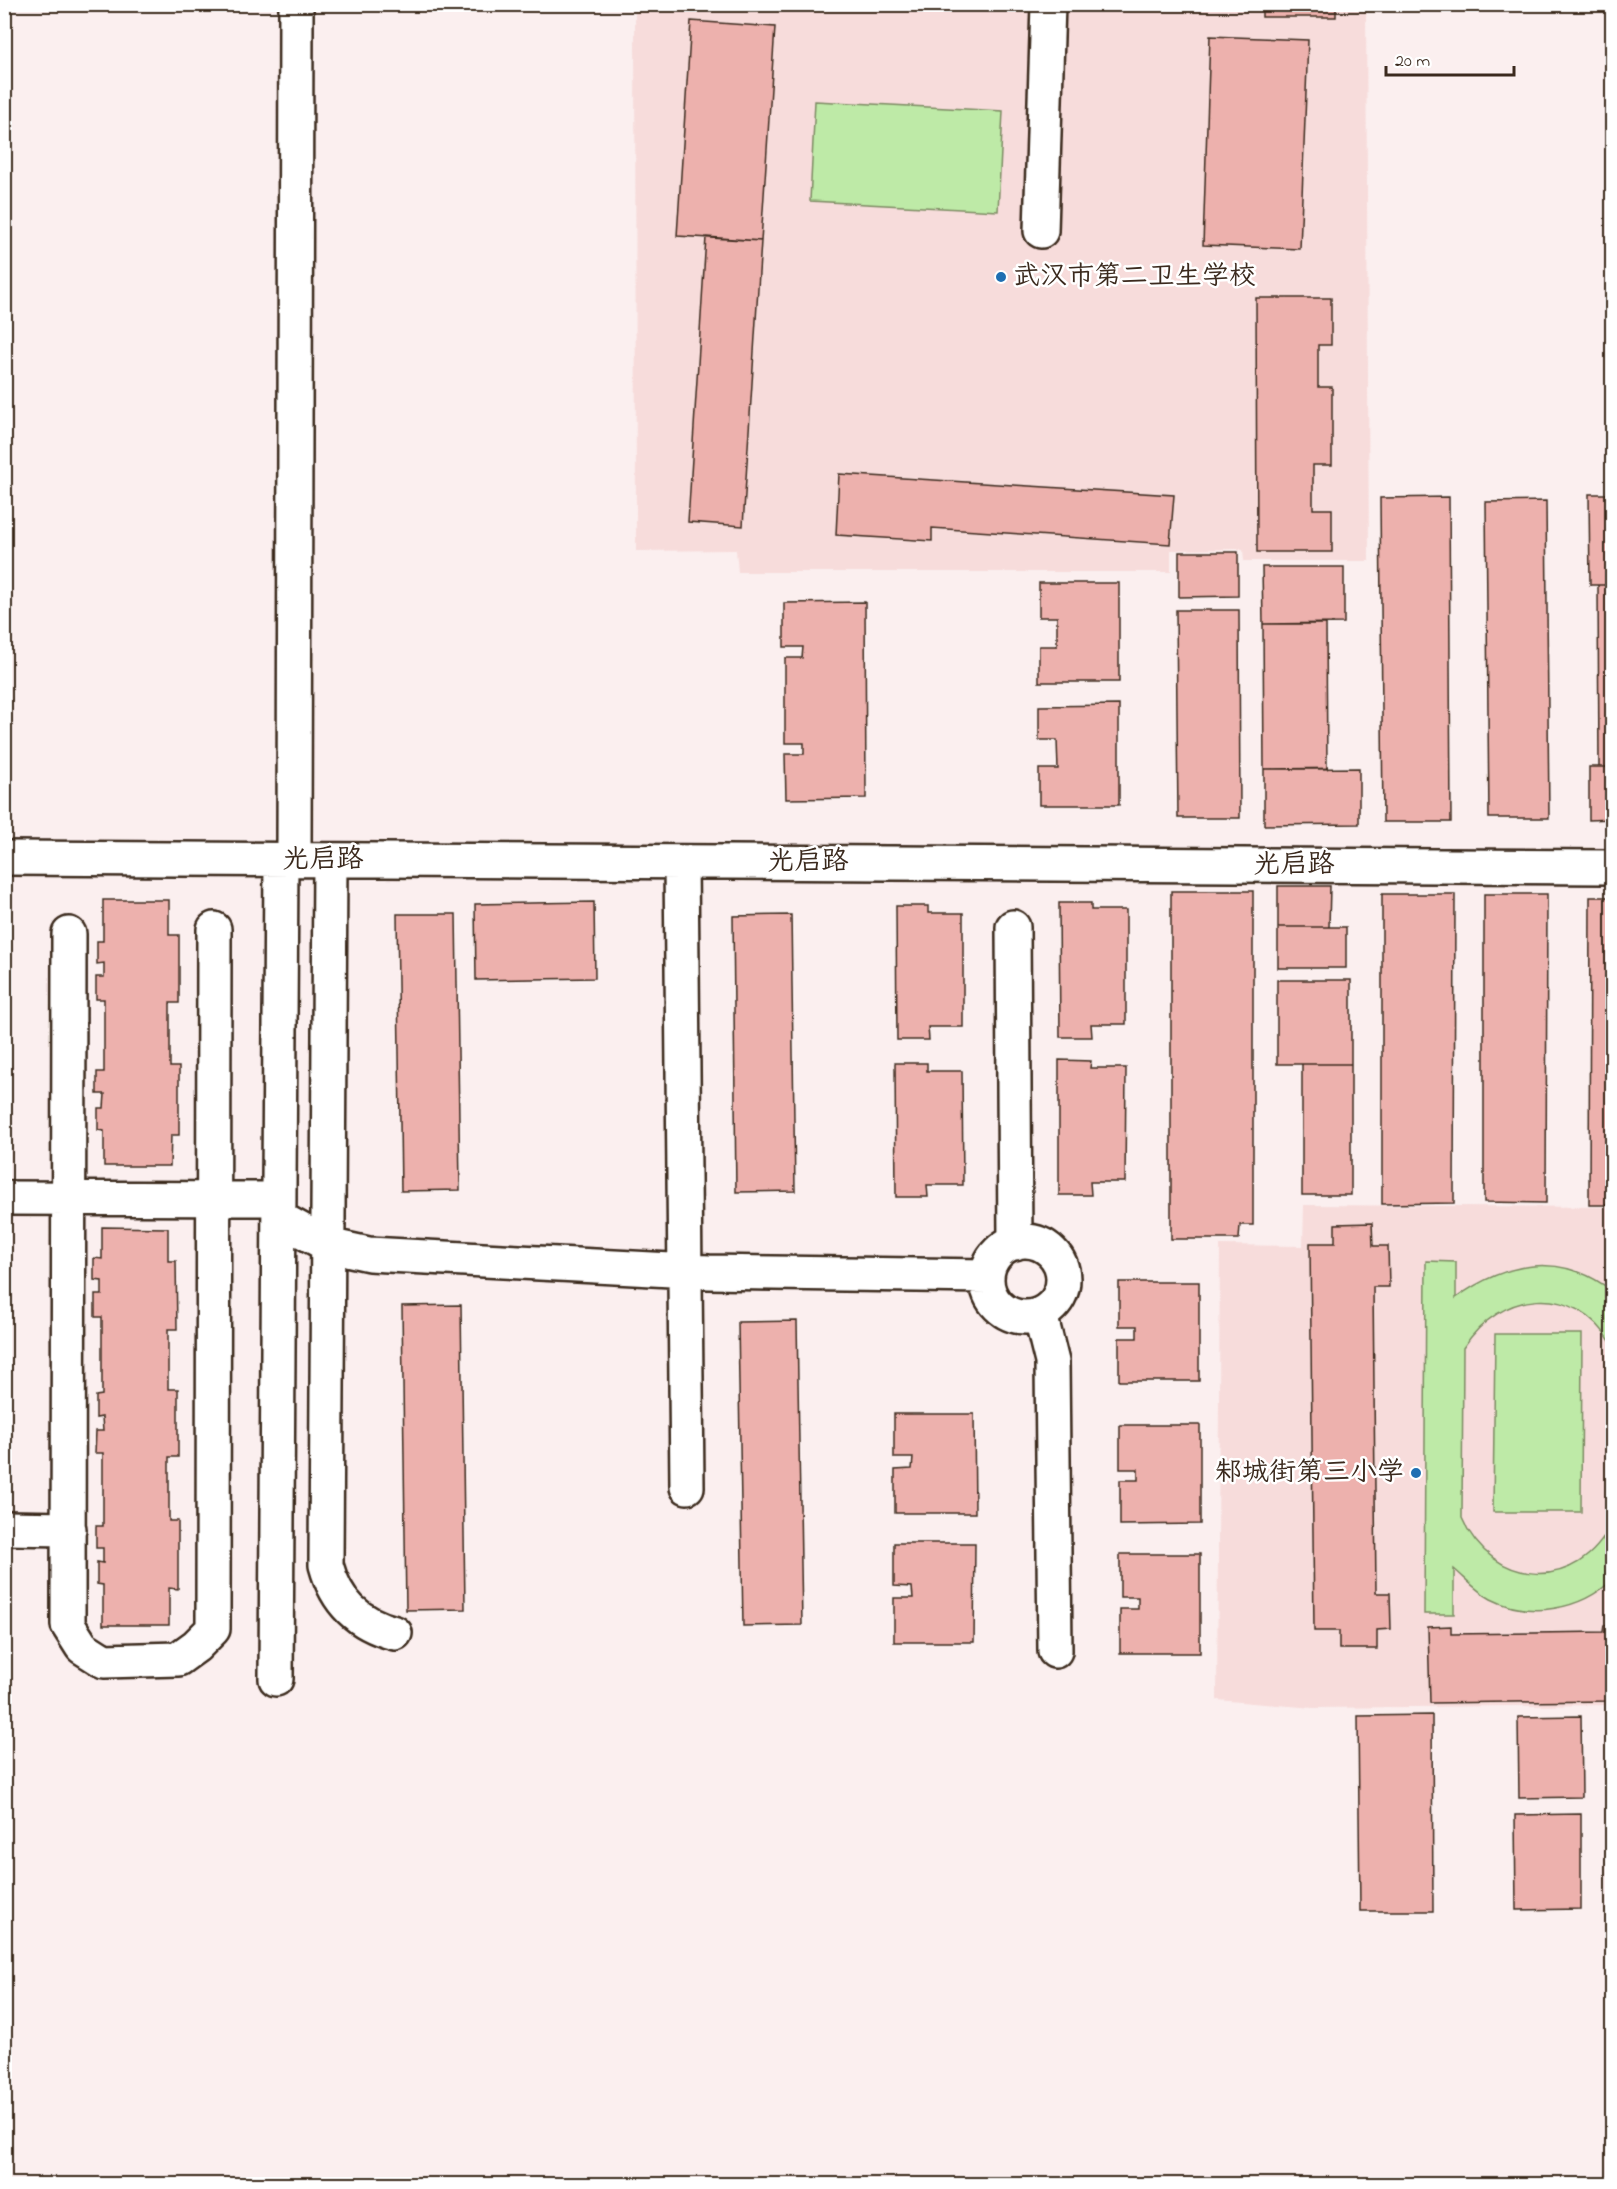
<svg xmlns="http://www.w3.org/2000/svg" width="1617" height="2189" font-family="'Indie Flower','LXGW WenKai TC',sans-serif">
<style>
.built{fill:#f7dcdb}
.green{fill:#beeaa7;stroke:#7c8a62;stroke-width:1.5}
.building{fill:#edb1ad;stroke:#3b2a1e;stroke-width:1.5}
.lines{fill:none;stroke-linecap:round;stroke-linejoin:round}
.minor-casing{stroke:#3b2a1e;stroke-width:38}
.minor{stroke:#fff;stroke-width:33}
.poi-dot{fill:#1f6fb2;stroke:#fff;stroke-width:2}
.labels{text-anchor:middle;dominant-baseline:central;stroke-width:5;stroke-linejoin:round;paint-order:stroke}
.poi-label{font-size:27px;fill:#3b2a1e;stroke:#fff;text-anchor:start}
.street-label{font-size:27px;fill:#3b2a1e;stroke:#fff}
</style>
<rect width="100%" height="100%" fill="#fbefef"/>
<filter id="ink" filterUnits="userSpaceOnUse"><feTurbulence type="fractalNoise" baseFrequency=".0167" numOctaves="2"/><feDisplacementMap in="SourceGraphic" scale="12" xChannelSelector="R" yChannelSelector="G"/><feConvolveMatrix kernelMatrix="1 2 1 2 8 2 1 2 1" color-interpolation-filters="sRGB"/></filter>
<g filter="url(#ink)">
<!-- built -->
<path class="built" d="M635,5H1366L1369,561H1244L1243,549L1171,550V572H738L736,550L636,551Z
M1304,1205L1612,1207V1705L1313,1708L1217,1700L1220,1245L1303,1246Z"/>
<!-- green -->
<path class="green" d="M815,101L1003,111L998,211L810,201Z
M1426,1261L1456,1262V1298C1505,1262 1561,1251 1612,1291V1344C1574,1281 1500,1290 1463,1348L1462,1518C1493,1588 1578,1594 1612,1523V1580C1581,1610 1530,1619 1491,1599C1476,1591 1466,1579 1454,1569V1614H1424Z
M1495,1334H1582L1581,1512H1493Z"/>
<!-- building -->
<path class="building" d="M1262,4H1336V17H1262Z
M691,21L775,27L761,241L677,236Z
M1210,36L1308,40L1300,249L1203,245Z
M706,237L761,241L743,526L688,522Z
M1256,298H1331V345H1318V387H1332V465H1313V509H1332V552H1257Z
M839,474L1174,495L1170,544L932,528V541L836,535Z
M1589,494H1612V585H1590Z
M1449,497L1451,822H1383L1380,498Z
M1546,501L1549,818H1489L1486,502Z
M1179,552H1238V596L1179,597Z
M1262,567H1344V623L1263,624Z
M1039,583H1119V682H1039V646H1057V617H1039Z
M1598,585H1612V767H1599Z
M865,602L866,798L786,799L785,754H804V743H785V658H802L803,647H784V603Z
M1176,610H1239L1240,818H1178Z
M1263,624H1326L1327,769H1264Z
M1119,705V805H1039V769H1058L1057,740H1039V706Z
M1589,767H1612V819L1589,820Z
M1359,768V824L1264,825V769Z
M1278,886H1330L1329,927H1278Z
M1171,891H1253V1225H1240L1239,1239H1171Z
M1382,894H1455L1454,1203L1382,1204Z
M1484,894H1547L1546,1203L1484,1202Z
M1590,897H1612V1205H1589Z
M103,900H169V935H179V1003H170V1067H179V1135H171L170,1166H104V1131L98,1130V1108H104L105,1094H97V1072H104V999H96V977H104V963L97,964V941H103Z
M594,902L595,978L476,980L475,904Z
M1059,903H1091V910H1126V1024H1091L1092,1037H1060Z
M896,906H928V913H963V1027H928L929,1040H897Z
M397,914H456L460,1190L401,1191Z
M791,915L795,1191L736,1192L733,916Z
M1278,927H1346V968H1278Z
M1277,980H1351V1064H1277Z
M1059,1060L1091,1061L1090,1068H1126L1125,1182H1090L1091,1195H1059Z
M895,1063H927V1071H962L963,1185H927L928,1197H896Z
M1302,1064H1351V1195H1302Z
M1372,1223L1373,1246H1388L1389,1287H1373L1376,1593H1390L1391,1629L1377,1630V1649H1339V1631H1314L1310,1243H1335V1224Z
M102,1227L168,1228V1261H176L177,1329H168V1389H178V1457H169V1521H178V1589L169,1588V1625H103V1585L97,1584V1562L103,1563V1548H96V1526H103V1453H95L96,1431H103L102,1417L96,1418V1396L102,1395V1317H95V1295H102V1281L94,1280V1258L102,1259Z
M1119,1282H1199V1381H1119V1338H1137V1326H1119Z
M461,1305L465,1609L406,1610L402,1306Z
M797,1321L802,1625L743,1626L738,1322Z
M894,1414H974L975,1513H895V1470L912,1469L913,1458H894Z
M1120,1425H1200V1524L1120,1525V1480H1138V1469H1120Z
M894,1543H975L974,1642H894V1598H913L912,1587L894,1586Z
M1120,1554H1200V1653H1120V1609H1138V1597H1120Z
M1604,1625H1612V1701L1430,1703L1428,1627L1451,1626V1634L1603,1632Z
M1432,1715L1433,1911H1360L1358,1716Z
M1581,1716L1582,1797L1519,1798L1518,1717Z
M1581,1814V1909L1516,1910L1515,1815Z"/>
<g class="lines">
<!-- minor casing -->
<g class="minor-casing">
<path id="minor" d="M1041,231L1048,4
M4,858L1612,867
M294,859L296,4
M330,860L326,1565C336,1602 358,1624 395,1633
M681,862L687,1487
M1013,927L1015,1243
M69,934L68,1625L82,1647L104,1661L178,1659L196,1646L213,1629L214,929
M4,1198L279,1199
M279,1218L328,1245L369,1254L709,1272L987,1276
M987 1279a38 38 0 1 1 76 0a38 38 0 1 1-76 0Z
M1040,1314L1052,1362L1055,1651
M4,1528L69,1529
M276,1679L281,860"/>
</g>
<!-- minor -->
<use href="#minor" class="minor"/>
</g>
</g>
<!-- markers -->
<g class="poi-dot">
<circle cx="1001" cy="277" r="6"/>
<circle cx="1416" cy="1473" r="6"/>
</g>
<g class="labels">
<!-- poi labels -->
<g class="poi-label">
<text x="1013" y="277">武汉市第二卫生学校</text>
<text x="1404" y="1473" text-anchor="end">邾城街第三小学</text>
</g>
<!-- street labels -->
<g class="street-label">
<text x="323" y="860">光启路</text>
<text x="808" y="862">光启路</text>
<text x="1294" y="865">光启路</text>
</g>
</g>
<!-- margin -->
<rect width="1617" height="2189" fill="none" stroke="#fff" stroke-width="24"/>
<rect x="12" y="12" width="1593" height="2165" fill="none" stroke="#3b2a1e" stroke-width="2" filter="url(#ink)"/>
<!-- scale -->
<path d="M1386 66v9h128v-9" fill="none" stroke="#3b2a1e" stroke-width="3"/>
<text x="1395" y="66" font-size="18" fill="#3b2a1e" stroke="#ffffff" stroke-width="4.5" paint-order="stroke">20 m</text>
</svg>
